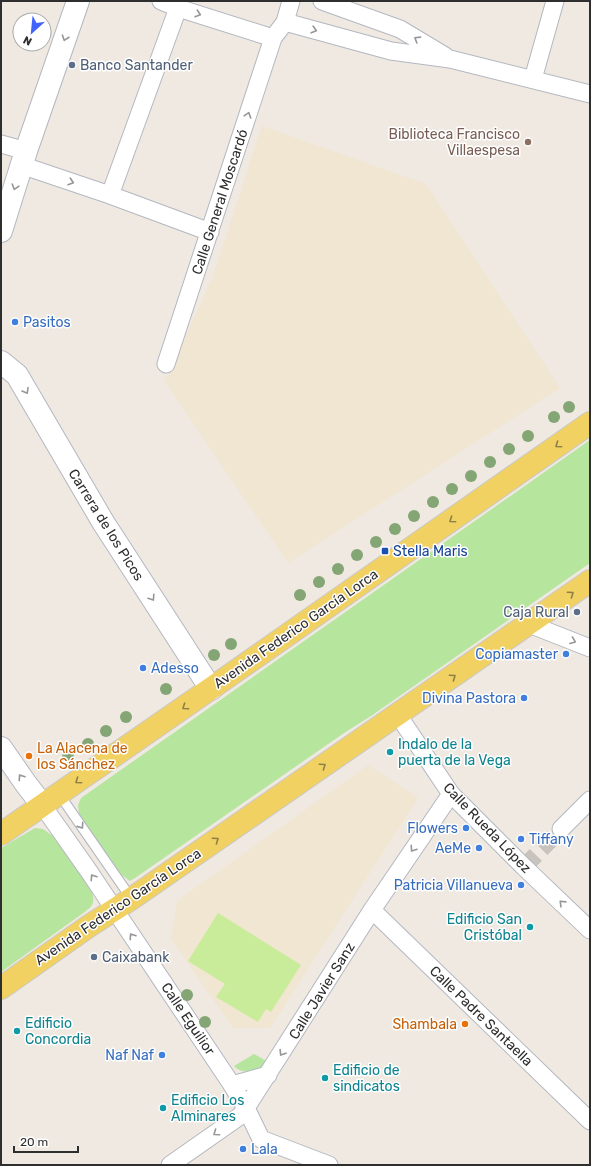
<svg xmlns="http://www.w3.org/2000/svg" width="591" height="1166" font-family="Rubik,sans-serif">
<style>
.education{fill:#f0e6d1}
.green{fill:#b6e59e}
.pitch{fill:#c9ec9a}
.lines{fill:none;stroke-linecap:round;stroke-linejoin:round}
.street-tunnel{stroke:#c8c4bd;stroke-width:17;stroke-dasharray:17 8;stroke-linecap:butt}
.lane-casing{stroke:#b4b7c1;stroke-width:11}
.street-casing{stroke:#b4b7c1;stroke-width:19}
.secondary-casing{stroke:#b4b7c1;stroke-width:24}
.primary-casing{stroke:#c9c9c9;stroke-width:24}
.lane{stroke:#fff;stroke-width:9}
.street{stroke:#fff;stroke-width:17}
.secondary{stroke:#fff;stroke-width:22}
.primary{stroke:#f2d163;stroke-width:22}
.tree{fill:#84a574}
.oneway{stroke:#969696}
.oneway2{stroke:#908048}
.service-dot{fill:#5c6f8a;stroke:#fff;stroke-width:1.5}
.education-dot{fill:#8d6e63;stroke:#fff;stroke-width:1.5}
.shop-dot{fill:#3f7fe0;stroke:#fff;stroke-width:1.5}
.transit-dot{fill:#1a4fb4;stroke:#fff;stroke-width:1.5}
.culture-dot{fill:#0f9aa8;stroke:#fff;stroke-width:1.5}
.food-dot{fill:#e8710a;stroke:#fff;stroke-width:1.5}
.labels{text-anchor:middle;dominant-baseline:central;stroke-width:3;stroke-linejoin:round;paint-order:stroke}
.service-label{font-size:14px;fill:#4e5e75;stroke:#fff;text-anchor:start}
.education-label{font-size:14px;fill:#785e54;stroke:#fff;text-anchor:end}
.street-label{font-size:14px;fill:#2e2e2e;stroke:#fff}
.shop-label{font-size:14px;fill:#366cbe;stroke:#fff;text-anchor:end}
.transit-label{font-size:14px;fill:#164399;stroke:#fff;text-anchor:start}
.culture-label{font-size:14px;fill:#0d838f;stroke:#fff;text-anchor:start}
.food-label{font-size:14px;fill:#c56008;stroke:#fff;text-anchor:start}
</style>
<rect width="100%" height="100%" fill="#efe9e1"/>
<!-- education -->
<path class="education" d="M262,126L426,184L560,388L288,563L165,382L212,279Z
M368,765L418,798L270,1028H233L171,939L177,901Z"/>
<!-- green -->
<path class="green" d="M590,440V563L371,716L344,733L135,878L130,881L119,873L79,815L78,805L81,798Z
M35,828L43,829L54,837L90,888C95,898 95,905 86,911L1,972V848Z
M254,1054L270,1063C261,1072 244,1076 234,1066Z"/>
<!-- pitch -->
<path class="pitch" d="M218,913L301,965L271,1012L266,1009L258,1022L216,997L225,984L188,961Z"/>
<g class="lines">
<!-- street-tunnel -->
<path class="street-tunnel" d="M524,867L561,829"/>
<!-- lane casing -->
<g class="lane-casing">
<path id="lane" d="M59,794L131,898"/>
</g>
<!-- street casing -->
<g class="street-casing">
<path id="street" d="M161,1L178,8L273,38L285,22L391,51L450,59L590,94
M322,1L400,29L445,56
M285,22L291,1
M533,79L555,1
M1,144L26,151
M21,165L110,195L210,232
M110,195L178,8
M166,364L273,38
M529,624L590,648
M398,715L451,794L524,867L590,930
M43,806L88,870L232,1085L246,1108L261,1139L329,1165
M561,829L590,800
M372,910L590,1121
M232,1085L268,1075
M170,1165L240,1116L246,1108L372,910L451,794"/>
</g>
<!-- secondary casing -->
<g class="secondary-casing">
<path id="secondary" d="M1,231L26,151L78,1
M1,362L17,375L103,522L211,689
M1,748L26,784L43,806"/>
</g>
<!-- primary casing -->
<g class="primary-casing">
<path id="primary" d="M1,834L213,687L590,423
M1,988L89,926L131,899L590,581"/>
</g>
<!-- lane -->
<use href="#lane" class="lane"/>
<!-- street -->
<use href="#street" class="street"/>
<!-- secondary -->
<use href="#secondary" class="secondary"/>
<!-- primary -->
<use href="#primary" class="primary"/>
</g>
<!-- trees -->
<g class="tree">
<circle cx="569" cy="407" r="6"/>
<circle cx="554" cy="417" r="6"/>
<circle cx="528" cy="436" r="6"/>
<circle cx="509" cy="449" r="6"/>
<circle cx="490" cy="462" r="6"/>
<circle cx="471" cy="476" r="6"/>
<circle cx="452" cy="489" r="6"/>
<circle cx="433" cy="502" r="6"/>
<circle cx="414" cy="516" r="6"/>
<circle cx="395" cy="529" r="6"/>
<circle cx="376" cy="542" r="6"/>
<circle cx="357" cy="555" r="6"/>
<circle cx="338" cy="569" r="6"/>
<circle cx="319" cy="582" r="6"/>
<circle cx="300" cy="595" r="6"/>
<circle cx="231" cy="644" r="6"/>
<circle cx="214" cy="655" r="6"/>
<circle cx="166" cy="689" r="6"/>
<circle cx="126" cy="717" r="6"/>
<circle cx="106" cy="731" r="6"/>
<circle cx="88" cy="744" r="6"/>
<circle cx="68" cy="757" r="6"/>
<circle cx="187" cy="995" r="6"/>
<circle cx="205" cy="1022" r="6"/>
</g>
<!-- one-way arrows -->
<defs><path id="oneway-chevron" d="M-2-3.5L2.5 0L-2 3.5" fill="none" stroke-width="1.6" stroke-linecap="round" stroke-linejoin="round"/></defs>
<g class="oneway">
<use href="#oneway-chevron" transform="translate(198 14) rotate(18)"/>
<use href="#oneway-chevron" transform="translate(314 30) rotate(16)"/>
<use href="#oneway-chevron" transform="translate(65 38) rotate(109)"/>
<use href="#oneway-chevron" transform="translate(417 39) rotate(-148)"/>
<use href="#oneway-chevron" transform="translate(248 115) rotate(-72)"/>
<use href="#oneway-chevron" transform="translate(71 182) rotate(18)"/>
<use href="#oneway-chevron" transform="translate(15 187) rotate(107)"/>
<use href="#oneway-chevron" transform="translate(26 391) rotate(60)"/>
<use href="#oneway-chevron" transform="translate(152 598) rotate(57)"/>
<use href="#oneway-chevron" transform="translate(573 641) rotate(21)"/>
<use href="#oneway-chevron" transform="translate(21 777) rotate(-124)"/>
<use href="#oneway-chevron" transform="translate(81 826) rotate(55)"/>
<use href="#oneway-chevron" transform="translate(413 849) rotate(124)"/>
<use href="#oneway-chevron" transform="translate(93 877) rotate(-124)"/>
<use href="#oneway-chevron" transform="translate(562 903) rotate(-136)"/>
<use href="#oneway-chevron" transform="translate(132 936) rotate(-124)"/>
<use href="#oneway-chevron" transform="translate(282 1053) rotate(122)"/>
<use href="#oneway-chevron" transform="translate(216 1133) rotate(145)"/>
</g>
<g class="oneway2">
<use href="#oneway-chevron" transform="translate(558 445) rotate(145)"/>
<use href="#oneway-chevron" transform="translate(452 520) rotate(145)"/>
<use href="#oneway-chevron" transform="translate(571 594) rotate(-35)"/>
<use href="#oneway-chevron" transform="translate(453 677) rotate(-35)"/>
<use href="#oneway-chevron" transform="translate(185 707) rotate(145)"/>
<use href="#oneway-chevron" transform="translate(323 766) rotate(-35)"/>
<use href="#oneway-chevron" transform="translate(78 781) rotate(145)"/>
<use href="#oneway-chevron" transform="translate(216 840) rotate(-35)"/>
</g>
<!-- markers -->
<g class="service-dot">
<circle cx="72" cy="65" r="4"/>
<circle cx="577" cy="612" r="4"/>
<circle cx="94" cy="957" r="4"/>
</g>
<circle class="education-dot" cx="528" cy="142" r="4"/>
<g class="shop-dot">
<circle cx="15" cy="322" r="4"/>
<circle cx="566" cy="654" r="4"/>
<circle cx="143" cy="668" r="4"/>
<circle cx="524" cy="698" r="4"/>
<circle cx="466" cy="828" r="4"/>
<circle cx="521" cy="839" r="4"/>
<circle cx="479" cy="848" r="4"/>
<circle cx="521" cy="885" r="4"/>
<circle cx="162" cy="1055" r="4"/>
<circle cx="243" cy="1149" r="4"/>
</g>
<rect class="transit-dot" x="381" y="547" width="8" height="8" rx="2"/>
<g class="culture-dot">
<circle cx="390" cy="752" r="4"/>
<circle cx="530" cy="927" r="4"/>
<circle cx="17" cy="1031" r="4"/>
<circle cx="325" cy="1078" r="4"/>
<circle cx="163" cy="1108" r="4"/>
</g>
<g class="food-dot">
<circle cx="29" cy="756" r="4"/>
<circle cx="465" cy="1024" r="4"/>
</g>
<g class="labels">
<!-- service labels -->
<g class="service-label">
<text x="80" y="65">Banco Santander</text>
<text x="569" y="612" text-anchor="end">Caja Rural</text>
<text x="102" y="957">Caixabank</text>
</g>
<!-- education labels -->
<g class="education-label">
<text x="520" y="134">Biblioteca Francisco<tspan x="520" dy="16">Villaespesa</tspan></text>
</g>
<!-- street labels -->
<g class="street-label">
<text transform="translate(220 202) rotate(-72)">Calle General Moscardó</text>
<text transform="translate(106 525) rotate(58)">Carrera de los Picos</text>
<text transform="translate(296 629) rotate(-35)">Avenida Federico García Lorca</text>
<text transform="translate(487 828) rotate(46)">Calle Rueda López</text>
<text transform="translate(118 907) rotate(-34)">Avenida Federico García Lorca</text>
<text transform="translate(322 991) rotate(-58)">Calle Javier Sanz</text>
<text transform="translate(481 1016) rotate(44)">Calle Padre Santaella</text>
<text transform="translate(188 1019) rotate(56)">Calle Eguilior</text>
</g>
<!-- shop labels -->
<g class="shop-label">
<text x="23" y="322" text-anchor="start">Pasitos</text>
<text x="558" y="654">Copiamaster</text>
<text x="151" y="668" text-anchor="start">Adesso</text>
<text x="516" y="698">Divina Pastora</text>
<text x="458" y="828">Flowers</text>
<text x="529" y="839" text-anchor="start">Tiffany</text>
<text x="471" y="848">AeMe</text>
<text x="513" y="885">Patricia Villanueva</text>
<text x="154" y="1055">Naf Naf</text>
<text x="251" y="1149" text-anchor="start">Lala</text>
</g>
<!-- transit labels -->
<g class="transit-label">
<text x="393" y="551">Stella Maris</text>
</g>
<!-- culture labels -->
<g class="culture-label">
<text x="398" y="744">Indalo de la<tspan x="398" dy="16">puerta de la Vega</tspan></text>
<text x="522" y="919" text-anchor="end">Edificio San<tspan x="522" dy="16">Cristóbal</tspan></text>
<text x="25" y="1023">Edificio<tspan x="25" dy="16">Concordia</tspan></text>
<text x="333" y="1070">Edificio de<tspan x="333" dy="16">sindicatos</tspan></text>
<text x="171" y="1100">Edificio Los<tspan x="171" dy="16">Alminares</tspan></text>
</g>
<!-- food labels -->
<g class="food-label">
<text x="37" y="748">La Alacena de<tspan x="37" dy="16">los Sánchez</tspan></text>
<text x="457" y="1024" text-anchor="end">Shambala</text>
</g>
</g>
<!-- border -->
<rect width="591" height="1166" fill="none" stroke="#2e2e2e" stroke-width="4"/>
<!-- north arrow -->
<g transform="translate(32 32) rotate(207)"><circle r="19" fill="#ffffff" stroke="#ababab"/>
<path d="M0-3L7 15L0 10L-7 15Z" fill="#4264fb"/>
<text y="-6" font-size="11" font-weight="bold" text-anchor="middle" fill="#2e2e2e">N</text>
</g>
<!-- scale -->
<path d="M14 1146v6h64v-6" fill="none" stroke="#2e2e2e" stroke-width="2"/>
<text x="20" y="1146" font-size="12" fill="#2e2e2e" stroke="#ffffff" stroke-width="3" paint-order="stroke">20 m</text>
</svg>
